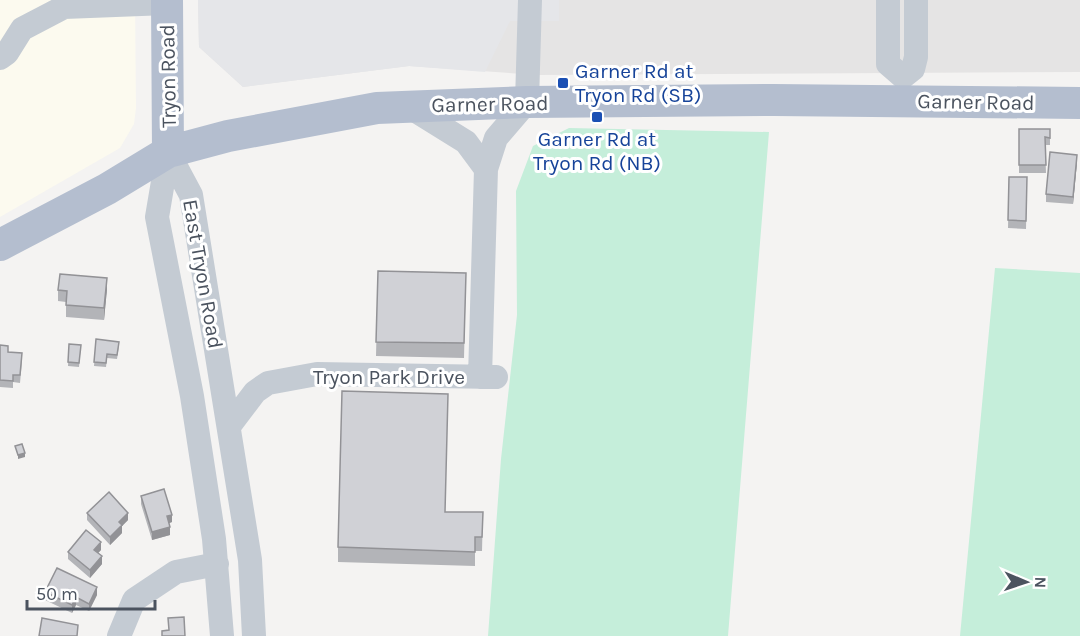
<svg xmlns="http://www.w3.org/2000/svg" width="1080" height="636" font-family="Karla,sans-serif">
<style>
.commercial{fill:#fcfaef}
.education{fill:#e5e4e4}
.airport{fill:#e5e6e9}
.green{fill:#c5eeda}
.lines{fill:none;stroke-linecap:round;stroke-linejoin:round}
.minor{stroke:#c4cbd3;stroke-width:24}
.major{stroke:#b4becf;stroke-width:32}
.wall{fill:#b3b4b8}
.shaded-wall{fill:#929296}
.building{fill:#d0d1d6;stroke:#929296;stroke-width:1.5}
.transit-dot{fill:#1a4fb4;stroke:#fff;stroke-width:2}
.labels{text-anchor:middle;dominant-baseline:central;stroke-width:6;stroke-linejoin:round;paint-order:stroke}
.transit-label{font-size:21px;fill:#164399;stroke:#fff;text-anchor:start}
.street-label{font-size:21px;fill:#4b535f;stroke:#fff}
</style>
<rect width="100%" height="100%" fill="#f4f3f2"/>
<!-- commercial -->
<path class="commercial" d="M0,0H135L136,108L134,124L120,148L0,217Z"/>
<!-- education -->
<path class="education" d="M198,0H1080V72L538,75L409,66L243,87L199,47Z"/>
<!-- airport -->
<path class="airport" d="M198,0H559V21H510L485,72L409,66L243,87L199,47Z"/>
<!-- green -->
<path class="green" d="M569,128L769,132L728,636H488L501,459L517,315L516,191L533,146Z
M995,268L1080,273V636H960Z"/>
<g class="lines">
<!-- minor -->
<path class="minor" d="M888,0V64L903,77
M0,58L7,53L22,29L64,7L167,3
M903,77L913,69L916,57V0
M408,106L466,142L486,169
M168,152L191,195L250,560L254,636
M168,152L157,217L192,396L214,539L222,636
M480,377L486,169L496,138L527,102L530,0
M230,425L255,392L268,383L317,374L496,377
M119,636L134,600L176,572L217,564"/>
<!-- major -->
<path class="major" d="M167,0L168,152
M0,245L107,189L168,152L228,136L377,108L527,102L774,100L1080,103"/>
</g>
<!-- wall -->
<path class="wall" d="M1019,129H1050V145H1045L1046,173H1019Z
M1077,162L1073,204L1046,202V194Z
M1009,177H1027L1026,229L1008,228Z
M378,271L466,273L464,358L376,356Z
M107,289L104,320L66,317V302L58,301V290Z
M96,339L119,346L117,359L107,358L106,367L94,366Z
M69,344L81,345L79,367L68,366Z
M0,345L8,352L22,361L20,383L13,382V388L0,387Z
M141,496L172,522L169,523L170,535L152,540L141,504Z
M446,512H483L482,551H475V566L338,562V547Z
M87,513L128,520L122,526V533L110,545L87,520Z
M101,550L98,553L102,564L90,578L68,559V552Z
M45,592L97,595L89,611L76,605L72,613L45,600Z"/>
<!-- shaded-wall -->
<path class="shaded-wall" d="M1077,155V162L1073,204V197Z
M107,278V289L104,320V308Z
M25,453V457L18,459V455Z
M128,513V520L122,526V533L110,545V537L119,522Z
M172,515V522L167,524V516Z
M170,527V535L152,540V532Z
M101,542V550L94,557V550Z
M102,556V564L90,578V570Z
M97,587V595L89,611V604Z
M76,597V605L72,613V605Z"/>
<!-- building -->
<path class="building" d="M1019,129H1050V138L1045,137L1046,165H1019Z
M1050,152L1077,155L1073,197L1046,194Z
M1009,177H1027L1026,221L1008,220Z
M378,271L466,273L464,343L376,342Z
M60,274L107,278L104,308L66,305L67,291L58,290Z
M96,339L119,342L117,355L107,354L106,363L94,362Z
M69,344L81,345L79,363L68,362Z
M0,345L8,346V352L22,353L20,375H13V381L0,380Z
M342,391L448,394L445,512H483L482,537H475V552L338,547Z
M22,444L25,453L18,455L15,446Z
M164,489L172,515L167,516L170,527L152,532L141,496Z
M109,492L128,513L119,522L122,525L110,537L87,513Z
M86,530L101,542L94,550L102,556L90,570L68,552Z
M57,568L97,587L89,604L76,597L72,605L45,592Z
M184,617L185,636H162V631L169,630L168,618Z
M42,618L78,625L77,636H39Z"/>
<!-- markers -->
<g class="transit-dot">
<rect x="557" y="77" width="12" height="12" rx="3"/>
<rect x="591" y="111" width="12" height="12" rx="3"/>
</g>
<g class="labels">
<!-- transit labels -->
<g class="transit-label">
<text x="575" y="71">Garner Rd at<tspan x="575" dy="24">Tryon Rd (SB)</tspan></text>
<text x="597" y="139" text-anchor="middle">Garner Rd at<tspan x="597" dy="24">Tryon Rd (NB)</tspan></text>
</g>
<!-- street labels -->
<g class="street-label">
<text transform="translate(168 76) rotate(-91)">Tryon Road</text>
<text transform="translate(976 102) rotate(1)">Garner Road</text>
<text transform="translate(490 104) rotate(-1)">Garner Road</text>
<text transform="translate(203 274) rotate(80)">East Tryon Road</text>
<text x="389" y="377">Tryon Park Drive</text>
</g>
</g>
<!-- north arrow -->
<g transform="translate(1026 582) rotate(92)" stroke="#ffffff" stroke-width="4.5" paint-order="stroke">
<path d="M0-4.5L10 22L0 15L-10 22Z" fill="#4b535f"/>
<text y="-9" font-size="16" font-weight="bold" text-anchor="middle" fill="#4b535f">N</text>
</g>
<!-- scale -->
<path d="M27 600v9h128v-9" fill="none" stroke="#4b535f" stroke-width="3"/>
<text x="36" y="600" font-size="18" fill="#4b535f" stroke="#ffffff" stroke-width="4.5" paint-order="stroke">50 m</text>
</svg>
